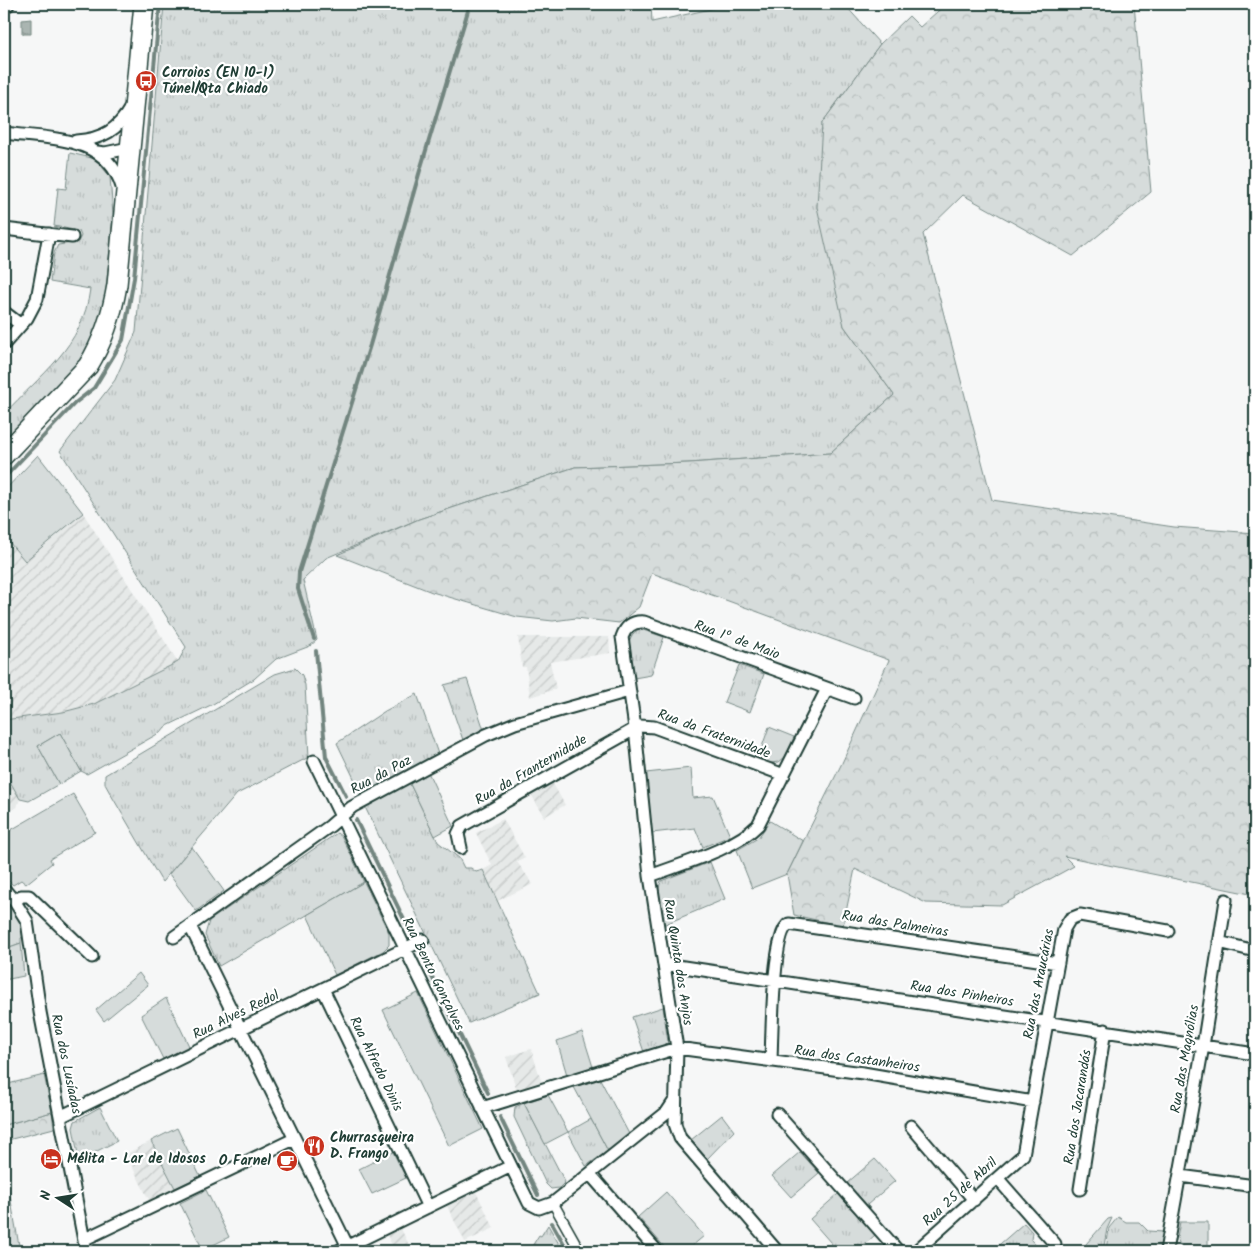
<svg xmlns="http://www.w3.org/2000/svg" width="1259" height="1255" font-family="Kalam,sans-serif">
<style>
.industrial{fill:url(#industrial-furrows)}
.grass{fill:url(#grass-tufts);stroke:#7a8c88}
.forest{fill:url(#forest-crowns);stroke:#7a8c88}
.green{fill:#d6dcdb;stroke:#7a8c88}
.water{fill:url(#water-ripples);stroke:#72857f}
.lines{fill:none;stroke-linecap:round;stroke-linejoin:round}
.stream{stroke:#72857f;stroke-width:4}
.pedestrian-casing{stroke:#1f3d34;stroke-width:12}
.minor-casing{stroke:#1f3d34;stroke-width:15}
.primary-casing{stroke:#1f3d34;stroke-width:22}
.pedestrian{stroke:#fff;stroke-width:9}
.minor{stroke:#fff;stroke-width:11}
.primary{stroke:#fff;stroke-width:19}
.labels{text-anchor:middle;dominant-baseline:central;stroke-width:4.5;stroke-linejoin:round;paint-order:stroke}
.poi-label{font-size:14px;font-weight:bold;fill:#1f3d34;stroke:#fff;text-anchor:start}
.street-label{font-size:14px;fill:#1f3d34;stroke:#fff}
</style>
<defs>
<pattern id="industrial-furrows" width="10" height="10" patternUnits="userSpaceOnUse" patternTransform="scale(1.25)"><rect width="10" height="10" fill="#e6e9e8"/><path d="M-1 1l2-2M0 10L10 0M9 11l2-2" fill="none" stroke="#c5c9c8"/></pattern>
<pattern id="grass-tufts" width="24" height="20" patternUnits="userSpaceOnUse" patternTransform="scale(1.25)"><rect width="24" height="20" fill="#d6dcdb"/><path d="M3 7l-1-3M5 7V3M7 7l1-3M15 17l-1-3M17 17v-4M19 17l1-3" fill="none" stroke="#b7bebd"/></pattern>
<pattern id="forest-crowns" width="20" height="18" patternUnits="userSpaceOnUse" patternTransform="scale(1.25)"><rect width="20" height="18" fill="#d6dcdb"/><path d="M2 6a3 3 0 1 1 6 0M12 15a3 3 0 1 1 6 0" fill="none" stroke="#b7bebd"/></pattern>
<pattern id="water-ripples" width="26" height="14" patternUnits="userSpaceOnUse" patternTransform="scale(1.25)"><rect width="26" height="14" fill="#aab5b1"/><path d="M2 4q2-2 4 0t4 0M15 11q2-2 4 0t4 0" fill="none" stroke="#8a9491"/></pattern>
</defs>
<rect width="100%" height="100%" fill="#f6f7f7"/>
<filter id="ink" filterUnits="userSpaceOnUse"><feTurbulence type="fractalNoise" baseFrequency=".02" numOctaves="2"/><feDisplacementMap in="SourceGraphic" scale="10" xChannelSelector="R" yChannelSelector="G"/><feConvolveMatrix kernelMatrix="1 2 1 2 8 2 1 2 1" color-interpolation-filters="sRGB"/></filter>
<g filter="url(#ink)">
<!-- industrial -->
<path class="industrial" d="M83,513L178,662L94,704L63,712L4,720V536L25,561Z
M518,637H609L610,653L550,662L556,689L530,697L526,667H522Z
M4,771L20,799L17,807L4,815Z
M552,782L565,805L544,817L531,794Z
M503,819L525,858L517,862L533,884L497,901L483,870L492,865L476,833Z
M531,1049L542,1083L517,1091L506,1057Z
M151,1141L175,1188L149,1200L126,1154Z
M476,1192L494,1228L465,1242L447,1206Z
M401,1229L412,1251H395L387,1235Z"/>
<!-- grass -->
<path class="grass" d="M164,4H651L652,22L733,4H844L880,44L822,123L844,326L894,395L830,453L689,463L575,467L419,519L326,558L303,580L317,640L310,646L276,659L254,679L213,704L165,727L161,732L87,774L81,771L60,733L38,746L59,784L29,801L20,799L4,771V720L63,712L94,704L178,662L186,647L60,451L115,380L136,332Z
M70,153L96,159L110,177L113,215L105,302L96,334L81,359L4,442V414C41,374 83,347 90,289L50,282L54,253L58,245L78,242L81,236L79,231L54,226L58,188L66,189Z
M640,629L664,637L651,675L634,678C632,663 621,636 640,629Z
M739,665L764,674L750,712L724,702Z
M295,668L302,675L305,685L309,757L237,794L162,882L110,793L105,784V775L275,674Z
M467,679L484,730L463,740L444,685Z
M417,694L438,754L362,795L337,743L385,711Z
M409,782L438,842L459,858L464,868H471L476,872L483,870L540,993L469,1023L365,807Z
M337,833L342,837L364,882L219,966L205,935L209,921Z
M710,862L725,899L663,925L658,891L661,881Z
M4,896L20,920L23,937L21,938V943L4,949Z
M663,1007L668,1042L665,1045L644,1052L632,1017Z
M524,1103L565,1182L559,1188L551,1189L546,1184L514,1117L515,1107Z
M100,1107L117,1141L79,1160L73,1128L75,1121Z
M722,1115L734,1131L707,1159L691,1140Z
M591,1119L608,1151L586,1166L568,1132Z
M800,1152L819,1173L791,1197L772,1176Z
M875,1159L895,1181L867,1205L847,1183Z
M838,1194L875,1235L857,1251H838L810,1219Z
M1118,1217L1126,1222H1139L1148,1231L1164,1232L1160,1251H1106L1109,1228Z
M1112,1218L1107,1229L1103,1251H1080L1087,1250L1086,1244L1108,1219Z
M1024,1223L1032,1232L1031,1240L1041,1251H992Z
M548,1225L563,1251H529L539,1235L541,1236Z"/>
<!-- forest -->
<path class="forest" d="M946,4H1134L1151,192L1073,256L963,195L923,234L992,500L1174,527L1255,533V895L1064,856L1074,866L1002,905L926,903L855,869L843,926L794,915L787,874L842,763L889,660L652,573L639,607L619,623L576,618L553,621L517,617L432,592L337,555L419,519L575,467L689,463L830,453L894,395L844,326L817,207L822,123L880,44L909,16L920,27Z
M52,1112L54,1128L4,1141V1125Z
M4,1162L20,1251H4Z"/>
<!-- green -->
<path class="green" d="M38,455L83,513L25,561L4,536V491Z
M769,727L794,737L785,757L779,762L770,763L758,758Z
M60,733L81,771L59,784L38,746Z
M691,768L693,798L713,796L730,836L703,847L695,828L652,833L646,773Z
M428,772L453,826L435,836L409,782Z
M73,794L95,832L50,859L52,863L26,884L21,880L13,885L4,876V834Z
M770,821L803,841L787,874L752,888L737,850L758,838Z
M192,847L224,891L196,911L169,874Z
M364,882L389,933V945L383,951L335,975L307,915Z
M21,943L24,976L4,980V949Z
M139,973L148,985L104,1021L96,1010Z
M418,993L483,1129L449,1146L383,1010Z
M166,998L189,1046L163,1059L141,1015Z
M582,1032L593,1067L567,1075L557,1041Z
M44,1075L52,1112L4,1125V1085Z
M600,1079L629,1134L608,1151L574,1087Z
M548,1095L568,1132L545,1144L524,1103Z
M177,1128L200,1176L175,1188L151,1141Z
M393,1152L406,1178L372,1194L359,1169Z
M206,1190L229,1237L203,1250L180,1203Z
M666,1192L704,1236L686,1251H668L638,1217Z
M1180,1222H1208V1251H1191L1181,1248L1177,1238Z"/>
<!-- water -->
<path class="water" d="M31,19V34H22V20Z"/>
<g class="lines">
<!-- stream -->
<path class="stream" d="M4,478L75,403L94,388L123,340L134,278L160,4
M314,639L298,589L299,572L370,345L421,167L470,4
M316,651L326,757L346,796
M356,820L410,932
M422,956L488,1093
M500,1117L538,1195
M552,1223L568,1251"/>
<!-- pedestrian casing -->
<g class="pedestrian-casing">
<path id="pedestrian" d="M553,1203L580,1251"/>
</g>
<!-- minor casing -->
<g class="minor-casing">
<path id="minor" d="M8,5V4
M4,133C49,139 107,135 122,187
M76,141C103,139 118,130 131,107
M97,152L105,153L129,148
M4,229L72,237
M4,312L21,325
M4,344L27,318L37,299L49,234
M314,761L529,1203L539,1208L553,1203L667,1112L675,1100
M461,848L458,834L462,826L640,726L654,727L784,775
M650,876C681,864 735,849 758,825L827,689
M4,889L15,902L27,921L40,1012L86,1251
M15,902L21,896H29L92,957
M190,926L350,1251
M174,937L330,826L352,807L486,735L515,723L629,691
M1219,942L1255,951
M664,964L1255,1054
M323,989L428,1207
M771,1061C772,1039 772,933 789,924L1058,963
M482,1108L677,1048L863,1073L1033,1102
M777,1114L898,1251
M62,1116L423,940
M911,1126L974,1200
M590,1174L657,1251
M1180,1176L1255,1186
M998,1179L1055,1244
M1080,1189L1105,1030
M85,1239L294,1139
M338,1251L509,1167
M777,1251L680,1138L675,1124L677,1048L650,876L635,728L622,637C626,626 633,621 644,622L854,698
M916,1251L1023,1155L1064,929L1070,919L1080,915L1168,931
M1166,1251L1203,1046L1226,900"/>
</g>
<!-- primary casing -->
<g class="primary-casing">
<path id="primary" d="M4,455L88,366C104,340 112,315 117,285L144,4"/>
</g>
<!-- pedestrian -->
<use href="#pedestrian" class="pedestrian"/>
<!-- minor -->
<use href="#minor" class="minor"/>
<!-- primary -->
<use href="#primary" class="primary"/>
</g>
</g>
<!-- icons -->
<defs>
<g id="bus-disc" transform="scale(1.125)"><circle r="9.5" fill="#c8321e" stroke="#fff"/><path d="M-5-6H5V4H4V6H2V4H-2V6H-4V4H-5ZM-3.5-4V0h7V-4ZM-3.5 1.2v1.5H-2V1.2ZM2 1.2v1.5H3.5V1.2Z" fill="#fff"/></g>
<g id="restaurant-disc" transform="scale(1.125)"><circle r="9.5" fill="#c8321e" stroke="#fff"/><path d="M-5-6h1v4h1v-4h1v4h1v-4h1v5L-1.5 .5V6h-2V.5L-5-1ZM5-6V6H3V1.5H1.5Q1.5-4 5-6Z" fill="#fff"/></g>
<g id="hotel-disc" transform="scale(1.125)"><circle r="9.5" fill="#c8321e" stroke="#fff"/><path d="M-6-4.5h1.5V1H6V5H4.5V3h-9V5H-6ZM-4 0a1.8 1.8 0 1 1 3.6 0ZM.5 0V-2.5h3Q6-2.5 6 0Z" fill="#fff"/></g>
<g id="cafe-disc" transform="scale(1.125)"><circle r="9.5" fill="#c8321e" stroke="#fff"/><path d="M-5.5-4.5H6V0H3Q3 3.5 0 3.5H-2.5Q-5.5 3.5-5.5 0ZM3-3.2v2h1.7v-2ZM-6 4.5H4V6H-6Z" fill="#fff"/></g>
</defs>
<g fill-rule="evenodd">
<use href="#bus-disc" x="146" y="81"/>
<use href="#restaurant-disc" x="314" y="1146"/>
<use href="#hotel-disc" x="51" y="1159"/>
<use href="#cafe-disc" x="287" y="1161"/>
</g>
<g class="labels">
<!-- poi labels -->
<g class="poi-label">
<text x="162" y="73">Corroios (EN 10-1)<tspan x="162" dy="16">Túnel/Qta Chiado</tspan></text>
<text x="330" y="1138">Churrasqueira<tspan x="330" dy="16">D. Frango</tspan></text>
<text x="67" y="1159">Mélita - Lar de Idosos</text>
<text x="271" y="1161" text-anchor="end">O Farnel</text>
</g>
<!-- street labels -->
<g class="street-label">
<text transform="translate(737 640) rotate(20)">Rua 1º de Maio</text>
<text transform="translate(714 734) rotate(20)">Rua da Fraternidade</text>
<text transform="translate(531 770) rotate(-30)">Rua da Franternidade</text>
<text transform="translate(381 775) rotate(-28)">Rua da Paz</text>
<text transform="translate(895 924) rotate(9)">Rua das Palmeiras</text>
<text transform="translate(678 962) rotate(81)">Rua Quinta dos Anjos</text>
<text transform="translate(433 974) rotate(64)">Rua Bento Gonçalves</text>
<text transform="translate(1039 984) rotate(-79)">Rua das Araucárias</text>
<text transform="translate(962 994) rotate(9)">Rua dos Pinheiros</text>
<text transform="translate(236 1015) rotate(-26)">Rua Alves Redol</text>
<text transform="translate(857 1059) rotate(8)">Rua dos Castanheiros</text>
<text transform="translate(1185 1059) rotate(-80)">Rua das Magnólias</text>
<text transform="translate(66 1064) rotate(78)">Rua dos Lusíadas</text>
<text transform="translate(376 1064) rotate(64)">Rua Alfredo Dinis</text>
<text transform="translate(1078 1107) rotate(-81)">Rua dos Jacarandás</text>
<text transform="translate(960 1192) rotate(-42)">Rua 25 de Abril</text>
</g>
</g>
<!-- margin -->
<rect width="1259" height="1255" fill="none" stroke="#fff" stroke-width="20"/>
<rect x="10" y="10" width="1239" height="1235" fill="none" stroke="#1f3d34" stroke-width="2" filter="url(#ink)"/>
<!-- north arrow -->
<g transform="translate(58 1198) rotate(282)" stroke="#ffffff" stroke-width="4" paint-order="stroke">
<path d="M0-4L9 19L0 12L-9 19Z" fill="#1f3d34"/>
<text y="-8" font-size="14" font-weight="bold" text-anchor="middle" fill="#1f3d34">N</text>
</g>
</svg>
